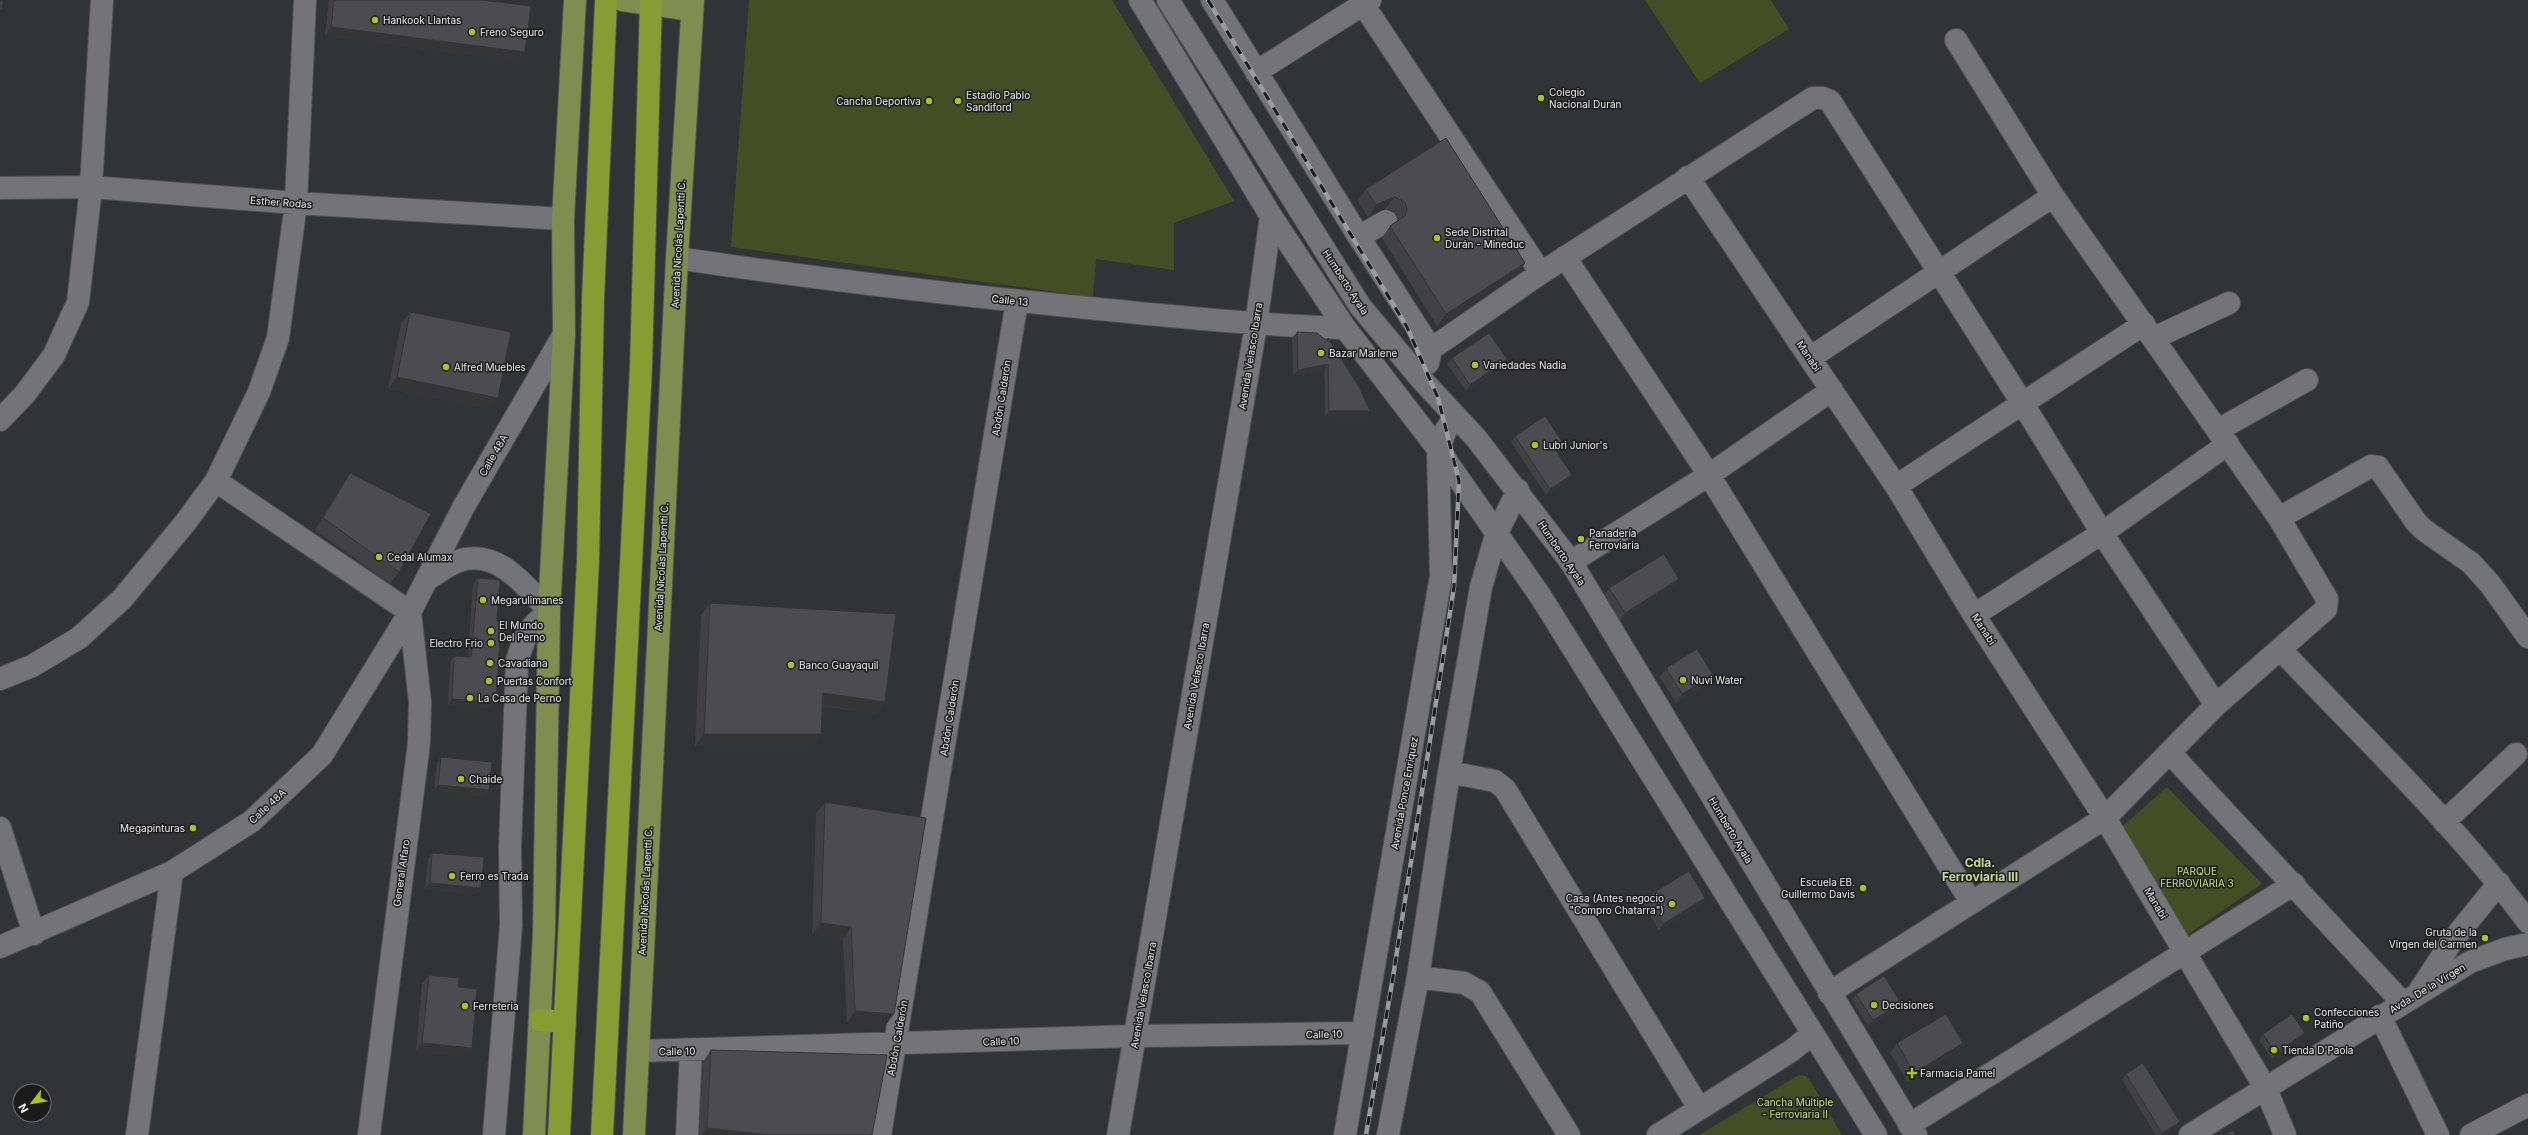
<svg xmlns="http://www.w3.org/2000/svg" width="2528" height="1135" font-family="Inter,sans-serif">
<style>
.green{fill:#444d24}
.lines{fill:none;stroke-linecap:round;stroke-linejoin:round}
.minor-casing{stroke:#505154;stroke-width:24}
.major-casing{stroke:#505154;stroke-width:24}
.highway-casing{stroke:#505154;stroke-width:24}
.minor{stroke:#747478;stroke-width:22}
.major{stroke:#818c4f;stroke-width:22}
.highway{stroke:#899c34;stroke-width:22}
.rail-casing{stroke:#9b9c9f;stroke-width:4.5}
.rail{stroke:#1b1b1c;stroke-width:3;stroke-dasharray:9;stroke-linecap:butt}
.wall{fill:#414145}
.shaded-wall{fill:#353538}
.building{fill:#4c4c50;stroke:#353538}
.poi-dot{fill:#abc615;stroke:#1b1b1c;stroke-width:1.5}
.labels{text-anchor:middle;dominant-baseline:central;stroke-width:3;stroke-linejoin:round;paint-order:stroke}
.poi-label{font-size:10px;fill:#ebebee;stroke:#1b1b1c;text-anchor:start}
.street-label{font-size:10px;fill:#ebebee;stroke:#1b1b1c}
.park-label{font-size:10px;fill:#cbe278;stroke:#1b1b1c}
.quarter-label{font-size:12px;font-weight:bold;fill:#cbdd91;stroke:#1b1b1c}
</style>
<rect width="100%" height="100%" fill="#323336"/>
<!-- green -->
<path class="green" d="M749,0H1112L1234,201L1174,223V270L1096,259L1093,297L731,247Z
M1645,0H1771L1789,29L1700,83Z
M2167,787L2262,884L2185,936L2116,832Z
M1799,1075L1806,1076L1811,1082L1842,1135H1699Z"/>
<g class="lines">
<!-- minor casing -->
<g class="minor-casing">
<path id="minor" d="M1140,0L1271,216L1345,328L1438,449L1541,597L1876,1135
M1168,0L1360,306L1421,379L1476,438L1571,562L1916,1135
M1212,0L1359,237L1431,349L1428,363
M1363,4L1541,273
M1256,72L1370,0
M1688,177L1896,486L1974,615L2105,818L2266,1089L2285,1135
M0,188L91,187L296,203L563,219
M1359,237L1386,221
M1565,257L1709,475L1971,902
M677,258C810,278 945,294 1079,307C1168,316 1256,325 1345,328
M2154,338L2229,303
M1431,349L1541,273L1813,98H1823L1830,101L2023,404L2102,533L2216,705
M1810,358L2053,196
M0,420L25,394L54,355L78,302L91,187L102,0
M2218,430L2307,380
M216,481L410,612L420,702L419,743L369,1135
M1896,486L2144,324
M2279,518L2371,466L2378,467L2416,522L2424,530L2471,563L2490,584L2528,637
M1571,562L1709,475L1832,390
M428,579C439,572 452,561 466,559C502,553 527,588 549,611C528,628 525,635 517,661L510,847L511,925L494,1135
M1974,615L2102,533L2228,444
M2280,649C2364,738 2455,824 2528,922
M0,679L32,666L79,638L122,599L185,523L216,481L259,392L278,338L296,203L305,0
M2170,753L2402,1002
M1449,772L1495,781L1505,789L1699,1108
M2444,822L2516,754
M0,828L34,934
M0,947L172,872L252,821L322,755L410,612L464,506L564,334
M1418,977L1464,983L1480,992L1569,1135
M2420,990L2452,941L2499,883
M1829,993L2105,818L2216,705L2326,609L2327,599L2279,518L2053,196L1956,40
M2380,1016L2438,1135
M638,1051L1136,1036L1363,1033
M1909,1125L2294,884
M137,1135L172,872
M687,1135L691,1051
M880,1135L1017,301
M1118,1135L1256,325L1271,216
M1345,1135L1441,576L1438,449L1446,430L1455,416
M1388,1135L1418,977L1449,772L1481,587L1496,535L1518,490
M1658,1135L1791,1051L1812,1034
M2190,1135L2470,962L2505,949L2528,944
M2471,1135L2528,1105"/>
</g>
<!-- major casing -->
<g class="major-casing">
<path id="major" d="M622,0L692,10
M534,1135L544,932L549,611L564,334L563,219L575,0
M634,1135L677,258L693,0"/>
</g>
<!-- highway casing -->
<g class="highway-casing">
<path id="highway" d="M540,1020L565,1022
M559,1135L588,561L593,299L606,0
M602,1135L641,367L651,0"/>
</g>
<!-- minor -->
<use href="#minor" class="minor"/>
<!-- major -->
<use href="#major" class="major"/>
<!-- highway -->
<use href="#highway" class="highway"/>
<!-- rail casing -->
<g class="rail-casing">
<path id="rail" d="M1208,0L1407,327L1438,398L1459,481L1454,587L1393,977L1366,1135"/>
</g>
<!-- rail -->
<use href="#rail" class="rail"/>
</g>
<!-- wall -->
<path class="wall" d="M329,0H481L519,61L325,36Z
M1446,138L1525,263L1517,275L1437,326L1382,238L1390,226L1398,220L1397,214L1385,209L1368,217L1358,201L1366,189Z
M410,312L490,409L388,389L401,324Z
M1297,332L1326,341L1328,338L1370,411L1366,418L1325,417L1324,370L1293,376L1292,338Z
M1452,358L1503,365L1466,391L1447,364Z
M1515,436L1563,443L1559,449L1556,451L1568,481L1546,495L1511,442Z
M350,473L399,572L390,584L315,530L342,485Z
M478,578L492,708L448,705L450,662L454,656L468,657L473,584Z
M1675,585L1620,620L1605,595L1609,588Z
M710,603L885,702L877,714L823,706L821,734L813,746H695L701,615Z
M1666,668L1713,675L1707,684L1676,703L1660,677Z
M441,757L489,790L484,796L434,791L437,763Z
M825,802L885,1026L847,1023L843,939L812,934L816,814Z
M432,853L481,888L477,894L425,889L428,859Z
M1647,897L1705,898L1701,905L1659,930L1643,903Z
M429,975L458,987L472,1048L465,1057L416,1052L422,984Z
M1856,994L1896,1009L1868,1026L1852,1000Z
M2305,1033L2301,1039L2272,1059L2259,1040L2263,1034Z
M1897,1043H1963L1957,1052L1908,1082L1890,1053Z
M711,1050L872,1135H699L703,1062Z
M2126,1074L2180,1122L2176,1128L2165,1135H2156L2122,1080Z"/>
<!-- shaded-wall -->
<path class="shaded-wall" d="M331,27L525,52L519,61L325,36Z
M1394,197L1385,209L1368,217L1376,205Z
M1525,263L1517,275L1437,326L1446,314Z
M1507,359L1503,365L1466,391L1470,385Z
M1328,364L1324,370L1293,376L1298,370Z
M397,377L498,398L490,409L388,389Z
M1329,411H1370L1366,418L1325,417Z
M1563,443L1559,449L1551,455L1555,449Z
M1572,475L1568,481L1546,495L1550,489Z
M1679,579L1675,585L1620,620L1625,613Z
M1713,675L1707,684L1676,703L1682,694Z
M823,693L885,702L877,714L815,704Z
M452,699L496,702L492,708L448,705Z
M704,734H821L813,746H695Z
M438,785L489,790L484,796L434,791Z
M430,883L481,888L477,894L425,889Z
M1705,898L1701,905L1659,930L1663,924Z
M821,923L851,927L843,939L812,934Z
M1901,1003L1896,1009L1868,1026L1873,1020Z
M855,1011L894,1014L885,1026L847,1023Z
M2305,1033L2301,1039L2272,1059L2276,1053Z
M422,1043L472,1048L465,1057L416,1052Z
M1963,1043L1957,1052L1908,1082L1914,1073Z
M2180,1122L2176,1128L2165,1135H2161L2162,1133Z
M707,1128L769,1135H702Z"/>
<!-- building -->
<path class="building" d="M0,0H3L2,9H0Z
M334,0H481L531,6L525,52L331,27Z
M1446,138L1525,263L1446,314L1390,226L1405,216L1407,209L1405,202L1394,197L1376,205L1366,189Z
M410,312L511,332L498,398L397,377Z
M1297,332L1317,333L1328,342V338L1359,387L1370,411H1329L1328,364L1298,370Z
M1489,333L1507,359L1470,385L1452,358Z
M1545,416L1563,443L1555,449L1572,475L1550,489L1515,436Z
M350,473L431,514L399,572L323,518Z
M1664,554L1679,579L1625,613L1609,588Z
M478,578L500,580L497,621L501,620L496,702L452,699L454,656L471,657Z
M710,603L896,614L885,702L823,693L821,734H704Z
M1697,649L1713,675L1682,694L1666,668Z
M441,757L492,762L489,790L438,785Z
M825,802L926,818L894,1014L855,1011L851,927L821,923Z
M432,853L484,857L481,888L430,883Z
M1689,871L1705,898L1663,924L1647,897Z
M429,975L459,978L458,987L477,989L472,1048L422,1043Z
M1884,976L1901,1003L1873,1020L1856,994Z
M1946,1014L1963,1043L1914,1073L1897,1043Z
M2292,1014L2305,1033L2276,1053L2263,1034Z
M711,1050L887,1055L872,1135H769L707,1128Z
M2143,1063L2180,1122L2162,1133L2126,1074Z
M2233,1130L2236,1135H2225Z"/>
<!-- markers -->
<g class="poi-dot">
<circle cx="375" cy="20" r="4"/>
<circle cx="472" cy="32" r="4"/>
<circle cx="1541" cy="98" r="4"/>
<circle cx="929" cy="101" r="4"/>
<circle cx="958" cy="101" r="4"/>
<circle cx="1437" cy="238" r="4"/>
<circle cx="1321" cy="353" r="4"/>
<circle cx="1475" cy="365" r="4"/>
<circle cx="446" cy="367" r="4"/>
<circle cx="1535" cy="445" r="4"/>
<circle cx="1581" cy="539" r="4"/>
<circle cx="379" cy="557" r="4"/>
<circle cx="483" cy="600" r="4"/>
<circle cx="491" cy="631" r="4"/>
<circle cx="491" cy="643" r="4"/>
<circle cx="490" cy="663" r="4"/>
<circle cx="791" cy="665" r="4"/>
<circle cx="1683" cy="680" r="4"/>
<circle cx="489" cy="681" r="4"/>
<circle cx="470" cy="698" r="4"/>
<circle cx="461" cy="779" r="4"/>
<circle cx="193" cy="828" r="4"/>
<circle cx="452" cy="876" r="4"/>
<circle cx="1863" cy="888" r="4"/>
<circle cx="1672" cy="904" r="4"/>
<circle cx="2485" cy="938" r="4"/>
<circle cx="1874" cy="1005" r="4"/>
<circle cx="465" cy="1006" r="4"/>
<circle cx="2306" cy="1018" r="4"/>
<circle cx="2274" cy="1050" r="4"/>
<path d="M1910 1067h4v4h4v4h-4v4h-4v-4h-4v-4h4z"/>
</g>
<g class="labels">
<!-- poi labels -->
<g class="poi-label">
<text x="383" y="20">Hankook Llantas</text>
<text x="480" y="32">Freno Seguro</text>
<text x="1549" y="92">Colegio<tspan x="1549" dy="12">Nacional Durán</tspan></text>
<text x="966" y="95">Estadio Pablo<tspan x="966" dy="12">Sandiford</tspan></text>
<text x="921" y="101" text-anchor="end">Cancha Deportiva</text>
<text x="1445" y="232">Sede Distrital<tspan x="1445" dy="12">Durán - Mineduc</tspan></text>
<text x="1329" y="353">Bazar Marlene</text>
<text x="1483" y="365">Variedades Nadia</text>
<text x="454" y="367">Alfred Muebles</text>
<text x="1543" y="445">Lubri Junior's</text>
<text x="1589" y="533">Panadería<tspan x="1589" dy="12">Ferroviaria</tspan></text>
<text x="387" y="557">Cedal Alumax</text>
<text x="491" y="600">Megarulimanes</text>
<text x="499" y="625">El Mundo<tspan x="499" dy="12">Del Perno</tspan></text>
<text x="483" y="643" text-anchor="end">Electro Frio</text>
<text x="498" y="663">Cavadiana</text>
<text x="799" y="665">Banco Guayaquil</text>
<text x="1691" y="680">Nuvi Water</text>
<text x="497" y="681">Puertas Confort</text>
<text x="478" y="698">La Casa de Perno</text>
<text x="469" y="779">Chaide</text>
<text x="185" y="828" text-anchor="end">Megapinturas</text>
<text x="460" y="876">Ferro es Trada</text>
<text x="1855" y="882" text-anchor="end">Escuela EB.<tspan x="1855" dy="12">Guillermo Davis</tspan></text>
<text x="1664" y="898" text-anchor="end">Casa (Antes negocio<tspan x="1664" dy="12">"Compro Chatarra")</tspan></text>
<text x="2477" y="932" text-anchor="end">Gruta de la<tspan x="2477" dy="12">Virgen del Carmen</tspan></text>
<text x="1882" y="1005">Decisiones</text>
<text x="473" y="1006">Ferreteria</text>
<text x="2314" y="1012">Confecciones<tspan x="2314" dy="12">Patiño</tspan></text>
<text x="2282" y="1050">Tienda D'Paola</text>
<text x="1920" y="1073">Farmacia Pamel</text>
</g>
<!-- street labels -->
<g class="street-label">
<text transform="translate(281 202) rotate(4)">Esther Rodas</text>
<text transform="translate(678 244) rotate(-87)">Avenida Nicolás Lapentti C.</text>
<text transform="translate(1346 282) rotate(57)">Humberto Ayala</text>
<text transform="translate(1010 300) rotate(6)">Calle 13</text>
<text transform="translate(1250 356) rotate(-81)">Avenida Velasco Ibarra</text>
<text transform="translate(1809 356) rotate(56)">Manabi</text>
<text transform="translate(1001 398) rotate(-81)">Abdón Calderón</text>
<text transform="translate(493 455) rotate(-60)">Calle 48A</text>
<text transform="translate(1562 553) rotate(56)">Humberto Ayala</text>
<text transform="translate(661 567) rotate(-87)">Avenida Nicolás Lapentti C.</text>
<text transform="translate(1984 629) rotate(57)">Manabi</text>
<text transform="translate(1196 676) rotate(-80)">Avenida Velasco Ibarra</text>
<text transform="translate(949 718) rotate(-81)">Abdón Calderón</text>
<text transform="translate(1404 793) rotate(-80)">Avenida Ponce Enriquez</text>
<text transform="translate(267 806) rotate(-43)">Calle 48A</text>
<text transform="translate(1731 830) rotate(59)">Humberto Ayala</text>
<text transform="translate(401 873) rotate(-82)">General Alfaro</text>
<text transform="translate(645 891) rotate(-87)">Avenida Nicolás Lapentti C.</text>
<text transform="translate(2156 903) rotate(59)">Manabi</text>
<text transform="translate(2427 988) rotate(-31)">Avda. De la Virgen</text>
<text transform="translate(1143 995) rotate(-80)">Avenida Velasco Ibarra</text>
<text transform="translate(1324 1034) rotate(-1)">Calle 10</text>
<text transform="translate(897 1038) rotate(-80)">Abdón Calderón</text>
<text transform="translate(1001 1041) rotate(-2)">Calle 10</text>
<text transform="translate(677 1051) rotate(-1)">Calle 10</text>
</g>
<!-- park labels -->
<g class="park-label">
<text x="2197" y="871">PARQUE<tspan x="2197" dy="12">FERROVIARIA 3</tspan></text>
<text x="1795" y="1102">Cancha Múltiple<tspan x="1795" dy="12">- Ferroviaria II</tspan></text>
</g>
<!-- quarter labels -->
<g class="quarter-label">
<text x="1980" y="862">Cdla.<tspan x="1980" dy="14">Ferroviaria III</tspan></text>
</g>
</g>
<!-- north arrow -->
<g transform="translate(32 1103) rotate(239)"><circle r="19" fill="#1b1b1c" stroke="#6e6e70"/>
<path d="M0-3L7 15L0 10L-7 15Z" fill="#abc615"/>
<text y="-6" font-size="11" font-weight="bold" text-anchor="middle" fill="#ebebee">N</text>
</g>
</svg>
